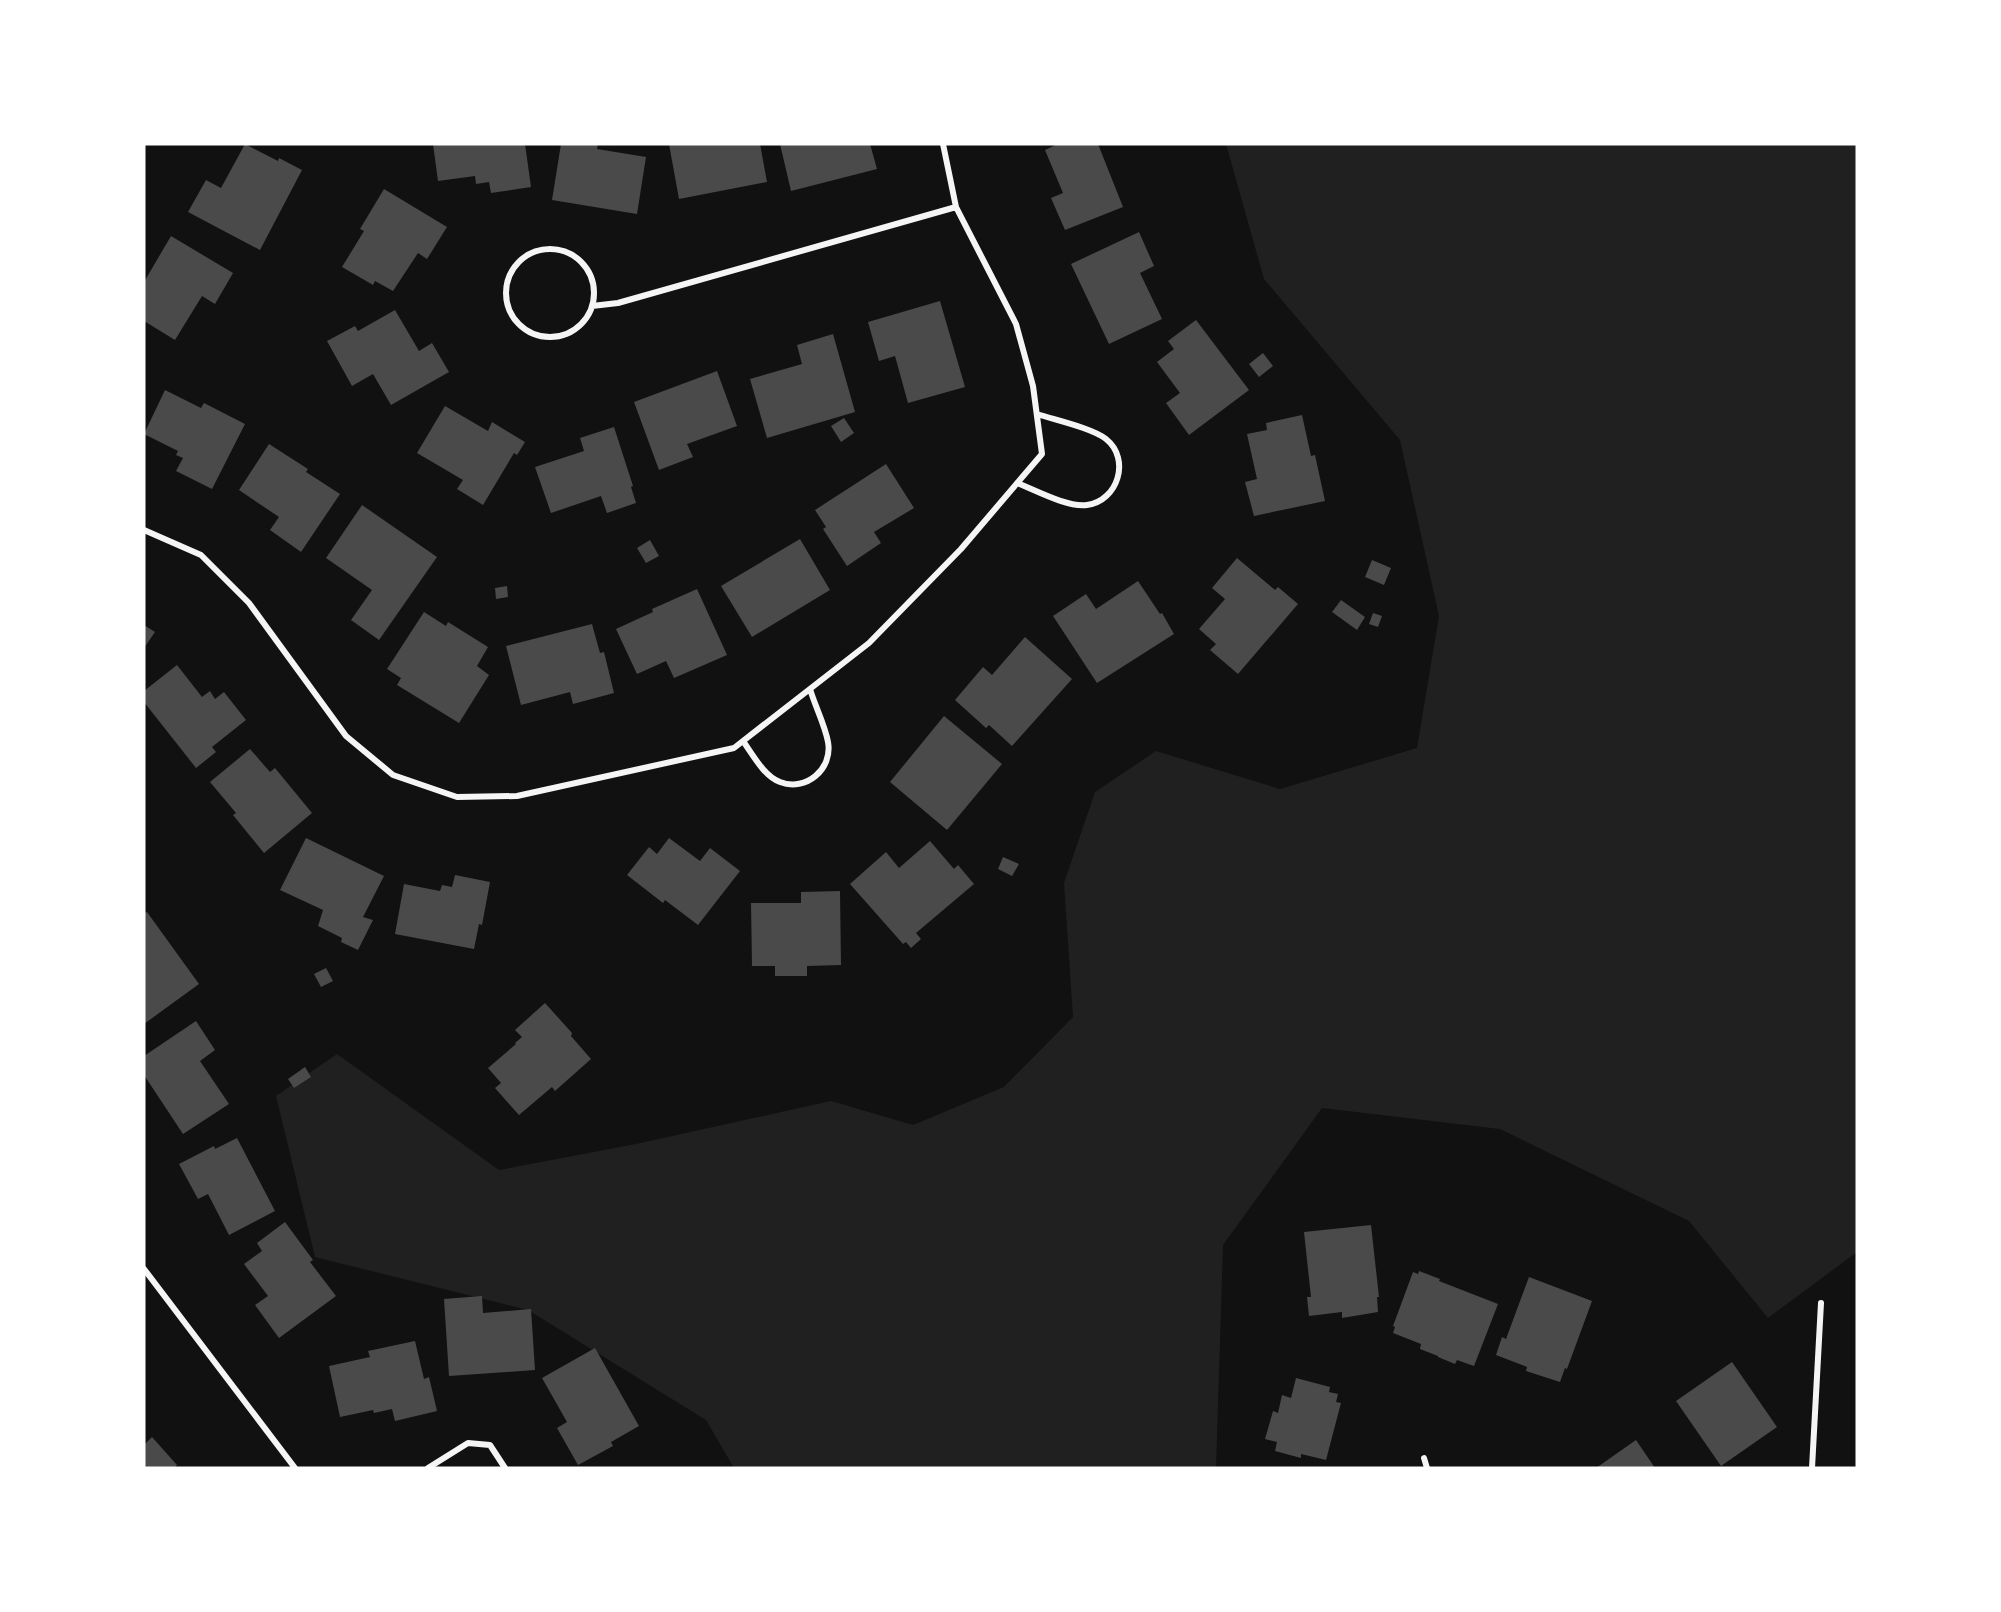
<svg xmlns="http://www.w3.org/2000/svg" width="2001" height="1612" font-family="'PT Sans',sans-serif">
<style>
.green{fill:#202020}
.building{fill:#4a4a4a}
.lines{fill:none;stroke-linecap:round;stroke-linejoin:round}
.minor{stroke:#f5f5f5;stroke-width:6}
</style>
<rect width="100%" height="100%" fill="#111"/>
<!-- green -->
<path class="green" d="M1226,144H1857V1252L1768,1318L1689,1221L1500,1129L1322,1108L1223,1245L1216,1468H734L706,1420L528,1310L315,1257L276,1096L337,1054L499,1170L636,1144L831,1101L913,1125L1004,1087L1073,1017L1064,883L1095,792L1156,751L1280,789L1417,748L1439,616L1400,440L1264,279Z"/>
<!-- building -->
<path class="building" d="M245,144L278,161L279,158L302,170L260,250L188,212L206,180L221,188Z
M433,144H525L531,187L491,193L489,182L476,184L475,176L438,181Z
M561,144H598L597,149L646,157L637,214L552,200Z
M669,144H760L767,182L679,199Z
M780,144H870L877,169L791,191Z
M1058,144H1098L1123,207L1065,230L1051,198L1063,193L1045,150Z
M384,189L447,227L427,259L418,253L393,291L375,281L373,285L342,267L364,231L360,229Z
M1139,232L1154,266L1140,273L1162,319L1109,344L1071,264Z
M171,236L233,273L215,304L202,296L175,340L144,321V282Z
M940,301L965,387L908,403L895,356L879,361L868,322Z
M395,310L419,351L432,343L449,372L391,405L373,374L352,386L327,341L355,326L358,331Z
M1196,320L1249,390L1189,435L1166,403L1180,393L1157,362L1174,349L1168,341Z
M833,334L855,412L767,438L750,379L802,364L797,345Z
M1263,353L1273,366L1259,377L1249,364Z
M717,371L737,426L687,444L693,457L659,470L634,402Z
M165,390L201,408L204,403L245,424L212,489L176,471L183,458L176,455L178,451L144,434Z
M445,406L488,431L492,422L525,442L517,455L514,453L483,505L457,489L463,480L417,453Z
M1302,415L1311,456L1315,455L1325,501L1254,516L1245,482L1257,479L1247,434L1267,430L1266,423Z
M844,418L854,433L841,442L831,426Z
M614,427L633,486L631,487L636,503L607,513L601,496L551,513L535,467L584,451L580,438Z
M269,444L308,469L306,472L340,494L301,552L270,530L279,517L239,490Z
M886,464L914,508L874,532L881,543L847,566L823,529L826,527L815,510Z
M362,505L437,557L379,640L351,620L372,590L326,558Z
M800,539L830,590L752,637L721,586Z
M650,540L659,556L646,563L637,548Z
M1237,558L1275,590L1278,587L1298,604L1238,674L1210,650L1216,644L1199,629L1225,599L1212,588Z
M1372,560L1391,568L1384,585L1365,577Z
M1138,581L1160,614L1162,613L1174,634L1097,683L1053,616L1086,594L1096,609Z
M507,586L508,597L496,599L495,588Z
M697,589L727,655L674,678L666,661L637,674L616,629L653,612L652,609Z
M1341,600L1365,617L1357,630L1332,612Z
M424,612L446,626L448,622L488,647L477,666L489,675L459,723L397,685L401,678L387,669Z
M1373,613L1382,616L1378,627L1369,624Z
M592,624L600,653L604,652L614,693L573,704L570,692L521,705L506,646Z
M144,625L155,632L144,648Z
M1025,637L1072,679L1012,746L989,725L986,728L955,700L983,667L992,675Z
M177,665L202,697L210,691L215,699L224,692L246,720L212,747L216,752L196,768L144,702V691Z
M944,716L1002,764L947,830L890,782Z
M250,749L270,772L275,768L312,813L264,853L233,815L236,813L210,782Z
M306,838L384,876L363,917L373,920L358,950L341,942L342,938L318,926L323,910L280,890Z
M669,838L700,861L710,848L740,871L698,925L665,900L663,903L627,875L649,847L657,854Z
M930,841L954,869L958,865L974,884L916,933L921,939L911,948L906,942L903,944L850,884L886,852L899,868Z
M1003,857L1019,864L1012,876L998,869Z
M455,875L490,882L482,925L479,924L474,949L395,934L404,884L440,891L442,885L452,887Z
M840,891L841,965L807,966V976H775V966H752L751,903H801V892Z
M147,912L199,984L144,1024V913Z
M326,968L333,981L321,987L314,974Z
M545,1003L572,1033L571,1036L591,1059L555,1091L552,1087L519,1115L495,1088L501,1083L488,1068L516,1044L515,1043L522,1037L515,1030Z
M196,1021L215,1050L200,1061L229,1104L183,1134L144,1075V1056Z
M305,1067L311,1077L294,1088L288,1079Z
M237,1138L275,1211L229,1235L208,1194L198,1199L179,1164L214,1146L215,1149Z
M285,1222L313,1260L310,1262L336,1296L279,1338L255,1305L268,1296L244,1264L262,1251L257,1243Z
M1371,1225L1379,1297H1377L1378,1312L1342,1318V1312L1309,1316L1307,1297H1311L1304,1232Z
M1419,1271L1440,1279L1439,1281L1498,1304L1474,1366L1457,1360L1455,1364L1438,1357V1356L1420,1349L1421,1344L1393,1333L1395,1327L1393,1326L1413,1272L1418,1274Z
M1529,1277L1592,1301L1567,1369L1565,1368L1560,1382L1526,1371L1527,1367L1496,1355L1502,1337L1506,1339Z
M482,1296L483,1313L531,1309L535,1370L449,1376L444,1299Z
M415,1341L424,1379L429,1377L437,1411L395,1421L392,1409L374,1413L373,1410L340,1417L329,1366L370,1357L368,1351Z
M595,1348L639,1426L611,1442L613,1446L578,1465L557,1428L567,1422L542,1378Z
M1732,1362L1777,1427L1721,1466L1676,1401Z
M1296,1378L1330,1387L1329,1392L1338,1394L1336,1402L1341,1403L1326,1460L1301,1454V1458L1275,1451L1277,1442L1265,1439L1273,1411L1278,1413L1282,1395L1291,1398Z
M152,1437L177,1465L174,1468H144V1445Z
M1636,1440L1655,1468H1596Z"/>
<g class="lines">
<!-- minor -->
<path class="minor" d="M506 293a44 44 0 1 1 88 0a44 44 0 1 1-88 0Z
M592,306L618,303L956,207
M1017,483C1035,490 1068,508 1087,505C1118,501 1131,459 1106,439C1092,428 1055,420 1037,414
M144,530L201,555L249,603L346,736L393,775L457,797L517,796L734,748L869,643L961,549L1042,454L1033,386L1016,324L956,207L943,144
M743,741C753,755 764,776 780,782C806,792 833,769 828,742C825,725 815,706 810,689
M144,1269L295,1468
M1424,1458L1427,1468
M428,1468L468,1443L490,1445L505,1468
M1812,1468L1821,1303"/>
</g>
<!-- border -->
<rect width="2001" height="1612" fill="none" stroke="#ffffff" stroke-width="291"/>
</svg>
